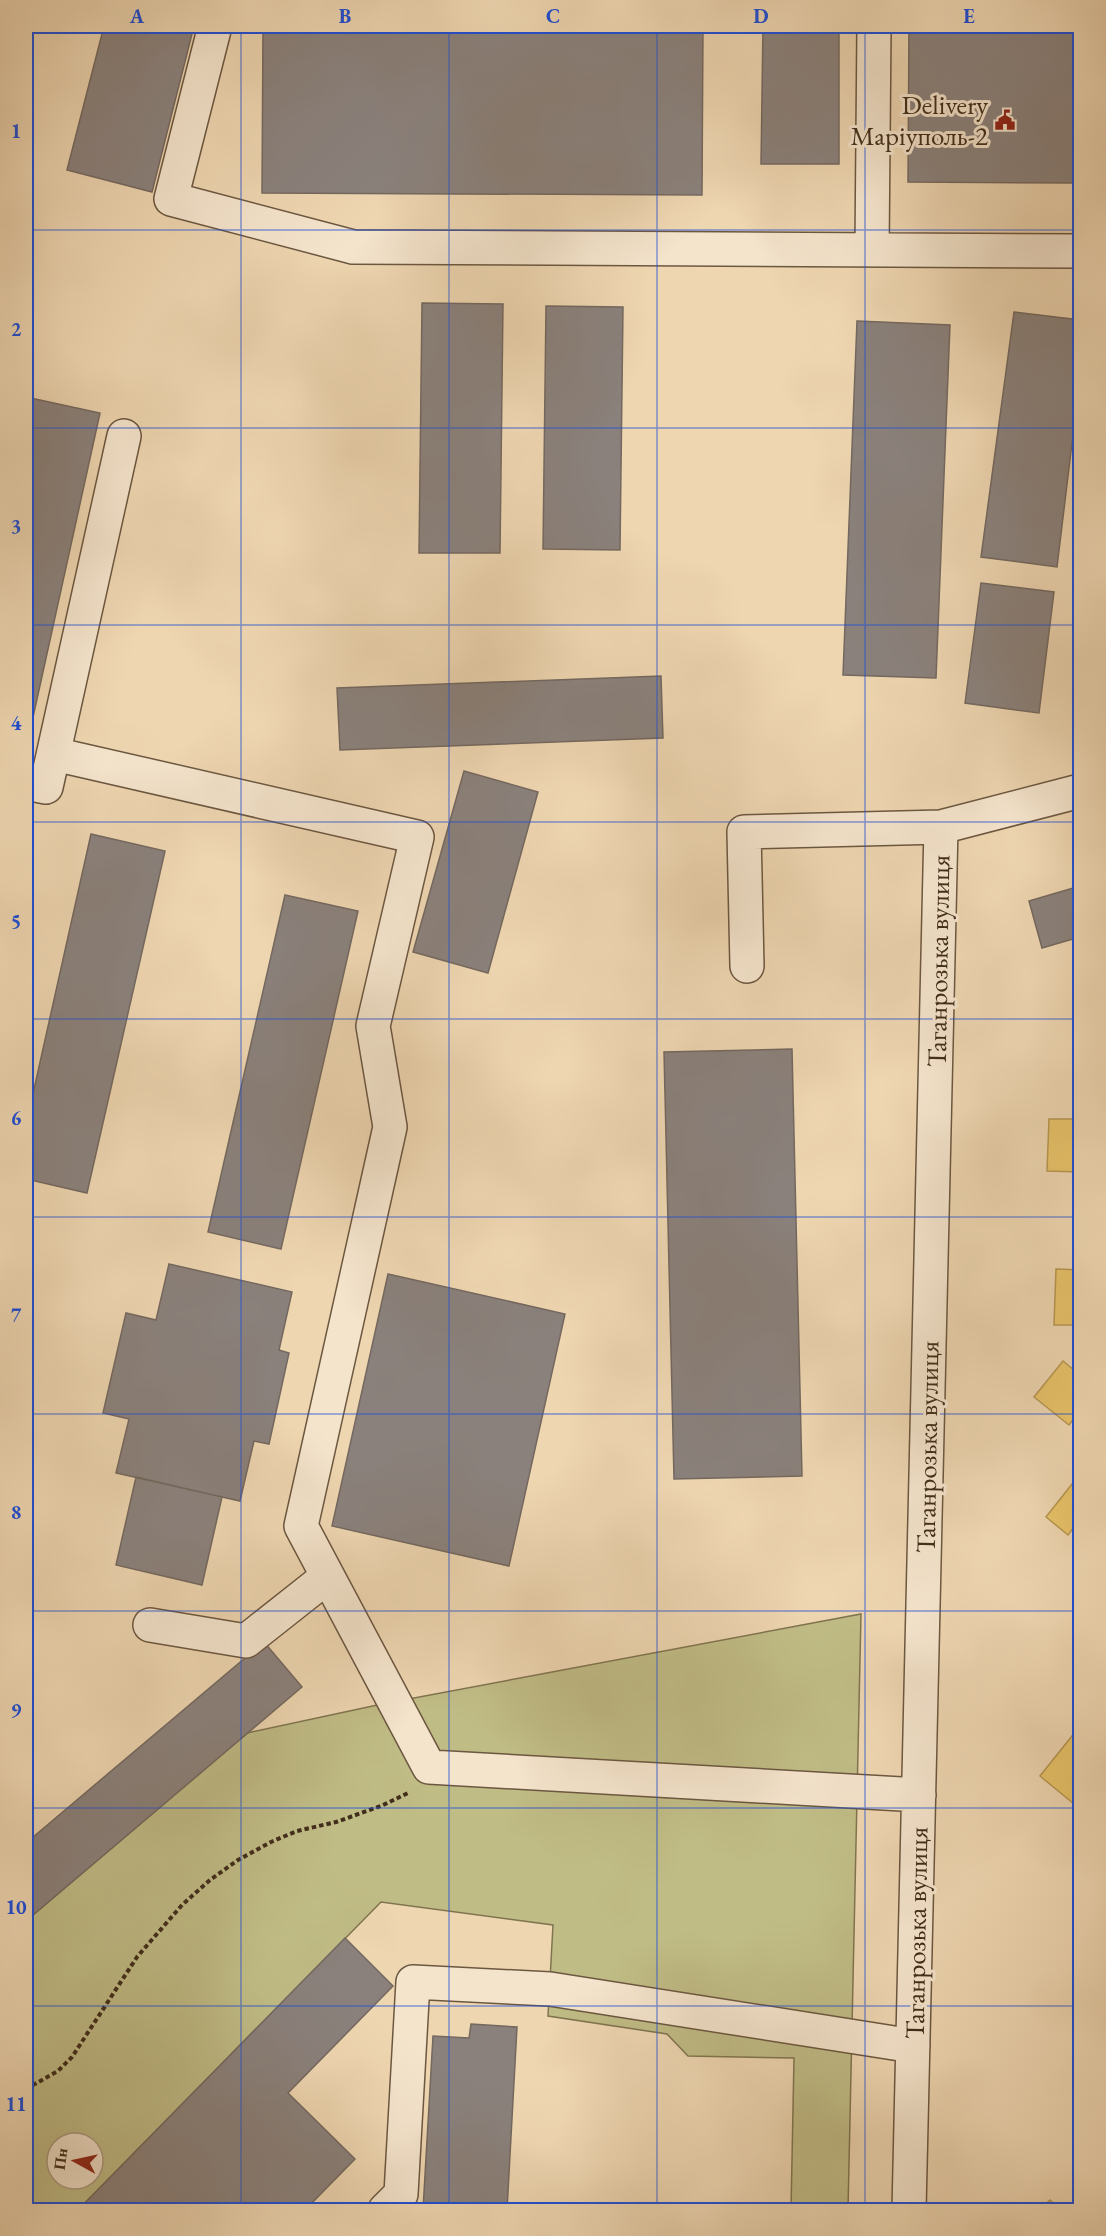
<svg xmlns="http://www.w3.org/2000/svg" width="1106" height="2236" font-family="'EB Garamond',serif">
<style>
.green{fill:#c0bc86;stroke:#807450;stroke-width:1.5;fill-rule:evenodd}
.homes{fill:#e9c46a;stroke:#b79752;stroke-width:1.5}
.industry{fill:#8a817c;stroke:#74685f;stroke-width:1.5}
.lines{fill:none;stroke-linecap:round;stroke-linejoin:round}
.minor-casing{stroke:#6c5740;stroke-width:36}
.path{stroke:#412d1b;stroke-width:4;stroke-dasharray:4.5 3;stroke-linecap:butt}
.minor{stroke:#f4e4cc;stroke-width:33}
.grid{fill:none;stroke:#1d4ed8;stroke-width:1.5;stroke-opacity:0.55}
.labels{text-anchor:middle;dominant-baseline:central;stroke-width:6;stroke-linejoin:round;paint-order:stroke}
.poi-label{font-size:27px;fill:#412d1b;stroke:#f4e4cc;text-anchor:end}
.street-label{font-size:27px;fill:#412d1b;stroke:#f4e4cc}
.neatline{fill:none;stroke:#1d4ed8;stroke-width:2}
.grid-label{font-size:20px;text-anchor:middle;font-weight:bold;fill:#1d4ed8}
</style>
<rect width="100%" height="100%" fill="#eed6b1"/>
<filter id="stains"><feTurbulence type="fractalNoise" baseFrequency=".00333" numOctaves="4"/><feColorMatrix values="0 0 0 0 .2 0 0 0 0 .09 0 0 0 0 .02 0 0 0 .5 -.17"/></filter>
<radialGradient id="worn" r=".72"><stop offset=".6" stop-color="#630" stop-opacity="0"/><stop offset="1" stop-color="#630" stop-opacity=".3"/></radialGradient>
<!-- green -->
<path class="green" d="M861,1614L848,2210H791L794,2058L688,2056L667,2034L548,2016L553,1925L381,1902L78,2210H26V1921L247,1733L382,1704ZM57,2143H93V2179H57Z"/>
<!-- homes -->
<path class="homes" d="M1049,1119H1080V1172L1047,1171Z
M1056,1269L1080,1270V1325H1054Z
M1063,1361L1080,1375V1410L1069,1425L1034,1397Z
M1080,1474V1519L1068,1535L1046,1517Z
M1080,1726V1796L1074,1804L1040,1776Z
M1050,2200L1060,2210H1039Z"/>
<!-- industry -->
<path class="industry" d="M104,26H194L152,192L67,170Z
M263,26H703L702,195L262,193Z
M763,26H839V164H761Z
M909,26H1080V183L908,182Z
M422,303L503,304L500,553H419Z
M546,306L623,307L620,550L543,549Z
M1014,312L1080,320V377L1057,567L981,557Z
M857,321L950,325L936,678L843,675Z
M26,397L100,413L26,749Z
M981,583L1054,592L1039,713L965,703Z
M661,676L663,738L340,750L337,688Z
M464,771L538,792L488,973L413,952Z
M91,834L165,851L87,1193L26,1179V1125Z
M1080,886V937L1042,948L1029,901Z
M285,895L358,911L281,1249L208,1232Z
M792,1049L802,1476L674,1479L664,1052Z
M169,1264L292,1292L279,1350L289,1353L269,1444L254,1441L240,1501L116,1473L129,1419L103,1413L126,1313L156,1320Z
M388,1274L565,1314L509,1566L332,1526Z
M136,1477L222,1497L202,1585L116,1565Z
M264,1642L302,1687L26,1921V1843Z
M345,1938L393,1986L288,2093L355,2159L305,2210H78Z
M471,2024L517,2027L507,2210H423L433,2036L469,2038Z"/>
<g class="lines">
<!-- minor casing -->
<g class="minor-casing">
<path id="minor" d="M215,26L171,199L353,247L1080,251
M872,250L874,26
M54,754L417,837L373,1026L390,1127L301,1526L429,1767L919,1795
M26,783L46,787L124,436
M747,966L744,832L941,827L1080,791
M150,1625L246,1641L327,1577
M385,2210L401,2194L413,1982L550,1989L913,2046
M909,2210L941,827"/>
</g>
<!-- path -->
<path class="path" d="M26,2089L58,2071L72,2057L137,1957L182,1905L210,1880L238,1860L271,1842L297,1831L336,1822L381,1806L408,1793"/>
<!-- minor -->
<use href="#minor" class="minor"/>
</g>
<!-- grid -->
<path class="grid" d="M241,26V2210M449,26V2210M657,26V2210M865,26V2210M26,230H1080M26,428H1080M26,625H1080M26,822H1080M26,1019H1080M26,1217H1080M26,1414H1080M26,1611H1080M26,1808H1080M26,2006H1080"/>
<!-- icons -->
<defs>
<g id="civic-bare" transform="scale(1.62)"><path d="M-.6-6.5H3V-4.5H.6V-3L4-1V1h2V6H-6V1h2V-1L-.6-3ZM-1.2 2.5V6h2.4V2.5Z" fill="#8f2418" stroke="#f4e4cc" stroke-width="2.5" paint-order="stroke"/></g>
</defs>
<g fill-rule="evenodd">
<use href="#civic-bare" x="1005" y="120"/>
</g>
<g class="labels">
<!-- poi labels -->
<g class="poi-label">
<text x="988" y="104">Delivery<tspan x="988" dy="31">Марiуполь-2</tspan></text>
</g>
<!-- street labels -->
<g class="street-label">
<text transform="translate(938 961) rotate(-89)">Таганрозька вулиця</text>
<text transform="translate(927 1447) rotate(-89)">Таганрозька вулиця</text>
<text transform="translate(916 1933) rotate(-89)">Таганрозька вулиця</text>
</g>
</g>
<!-- margin -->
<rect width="1106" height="2236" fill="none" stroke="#eed6b1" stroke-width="66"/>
<!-- north arrow -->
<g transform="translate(75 2161) rotate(278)"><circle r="28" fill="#f4e4cc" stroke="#ac9b85" stroke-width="1.5"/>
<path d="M0-4.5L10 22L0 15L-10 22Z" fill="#8f2418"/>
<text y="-9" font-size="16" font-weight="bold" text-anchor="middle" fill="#412d1b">Пн</text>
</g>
<rect x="33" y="33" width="1040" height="2170" class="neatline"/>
<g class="grid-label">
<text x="137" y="23">A</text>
<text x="345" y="23">B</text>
<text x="553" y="23">C</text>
<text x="761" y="23">D</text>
<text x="969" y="23">E</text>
<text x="16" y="138">1</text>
<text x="16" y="336">2</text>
<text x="16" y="533">3</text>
<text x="16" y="730">4</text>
<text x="16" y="928">5</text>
<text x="16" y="1125">6</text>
<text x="16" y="1322">7</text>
<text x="16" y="1519">8</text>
<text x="16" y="1717">9</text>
<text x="16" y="1914">10</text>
<text x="16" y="2111">11</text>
</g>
<rect width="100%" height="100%" filter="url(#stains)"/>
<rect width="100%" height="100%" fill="url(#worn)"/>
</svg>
